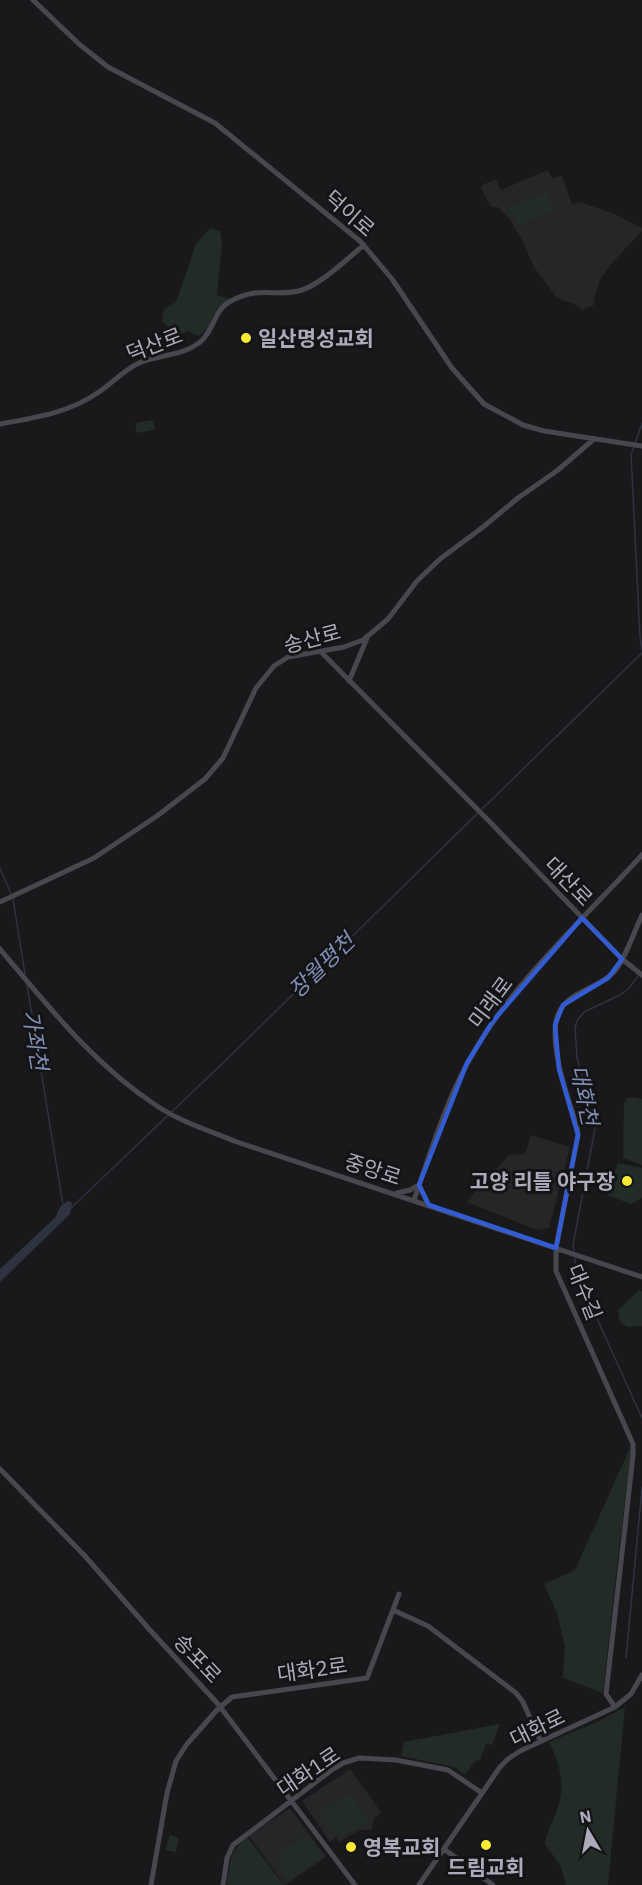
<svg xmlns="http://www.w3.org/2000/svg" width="642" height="1885" font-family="'IBM Plex Sans','Noto Sans KR',sans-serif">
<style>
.built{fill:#262528}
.green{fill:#222b26}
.water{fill:#2e3340}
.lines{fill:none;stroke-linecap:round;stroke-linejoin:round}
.stream{stroke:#2e3340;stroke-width:1.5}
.secondary{stroke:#484750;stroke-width:5}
.marked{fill:none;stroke:#325cd4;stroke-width:4.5;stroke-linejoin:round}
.poi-dot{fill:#f8ea34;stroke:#141416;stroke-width:2}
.labels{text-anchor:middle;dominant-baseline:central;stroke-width:6;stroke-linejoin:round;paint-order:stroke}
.street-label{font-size:21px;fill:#ababbb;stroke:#141416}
.poi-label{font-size:21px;font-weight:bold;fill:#ababbb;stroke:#141416;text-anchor:start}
.water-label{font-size:22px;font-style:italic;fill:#818fb7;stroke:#141416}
</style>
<rect width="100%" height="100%" fill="#19191b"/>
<!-- built -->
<path class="built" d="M548,170L552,178L562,176L572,204L580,202L615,214L642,228V231L612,263L601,278L595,294L594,305L582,310L576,305L557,298L534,267L522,240L509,218L498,207H491L480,186L496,179L501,190Z
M531,1135L570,1147L549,1228L537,1230L466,1202L509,1155L525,1154Z
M350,1769L381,1812L374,1819L371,1830H360L339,1842L336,1837L330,1842L302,1801Z
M290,1808L326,1857L285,1885L249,1836Z"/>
<!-- green -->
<path class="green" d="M548,191L555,211L518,226L507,208Z
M210,228L220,231L222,242L217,296L230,298L213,315L207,330L199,336L187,331L176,336L162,321L164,309L176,302L196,244Z
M153,420L155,430L137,433L135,423Z
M630,1097L642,1099V1165L623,1158L624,1104L626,1099Z
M618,1163L642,1168V1198L631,1204L607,1195Z
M638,1291H642V1326L627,1327L620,1322L618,1310Z
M629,1450H632L619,1548L603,1693L563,1678L565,1647L557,1613L544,1584L575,1570Z
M625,1707L608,1885H566L560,1865L545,1844C547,1830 554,1820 558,1807C566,1785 559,1762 549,1742L597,1722Z
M500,1724L492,1745L486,1744L480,1760L475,1761L465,1775L456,1768L449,1766L401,1756L404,1742Z
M350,1793L369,1821L341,1838L339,1834L334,1836L317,1814Z
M170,1835L179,1838L176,1852L165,1850Z
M304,1835L309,1843L312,1841L324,1856L289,1881L278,1865L282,1862L277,1854Z
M247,1837L284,1885H227C230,1861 228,1854 247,1837Z"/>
<!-- water -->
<path class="water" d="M68,1201L72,1203L70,1214L0,1282V1269L55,1218L60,1207Z"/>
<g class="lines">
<!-- stream -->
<path class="stream" d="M635,443L642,424
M634,447L631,454L640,637L642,649
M482,809L642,653
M0,868L11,894
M13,899L25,974
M27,985L63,1205
M71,1208L225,1061L478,813
M574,1253L573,1245L596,1123L577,1058L575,1028L577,1021L584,1012L620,995L629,988L639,975
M575,1258L576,1272L642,1418
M626,1658L642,1488"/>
<!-- secondary -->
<path class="secondary" d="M33,0L79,44L108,67L215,123L361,242L392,279L452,368L484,404L523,425L544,431L642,446
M0,424C35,418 69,413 99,392C112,383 124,370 139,363C159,354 180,357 199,343C214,332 213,310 231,301C259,285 277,298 302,290C321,284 348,258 364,245
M321,652L488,820L622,959L642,975
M349,681L367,638
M0,902L94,858L157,816L205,779L223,758L256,688L274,666L288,657L344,647L363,640L388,619L417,581L440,559L483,527L518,498L558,470L594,439
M0,949C49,1007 93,1064 157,1106C181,1122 210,1131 237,1142L642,1277
M397,1193L410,1190L419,1185L428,1204
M414,1200C430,1154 444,1107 467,1064C510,984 582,921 642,855
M0,1469L84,1555L149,1629L218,1704L355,1885
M393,1610L428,1626L516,1693L523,1702L539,1738L542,1741
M615,1707L606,1694L633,1456V1444L556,1271V1248L578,1135L577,1126C568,1098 542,1030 563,1006C576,990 599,987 613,973C625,960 634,932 642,915
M444,1849L493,1885
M151,1885L167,1793L176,1761L187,1744L216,1711L232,1697L367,1678L399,1594
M223,1885L227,1858L233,1845L333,1769L343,1763L359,1758L396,1760L448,1770L482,1793
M419,1885L500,1767L508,1759L520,1751L615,1707L631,1694L642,1675"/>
</g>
<!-- marked area -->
<path class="marked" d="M582,918L622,959L608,978L563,1005L555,1025L559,1069L578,1135L556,1248L429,1205L419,1185L467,1063L493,1021Z"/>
<!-- markers -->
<g class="poi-dot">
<circle cx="246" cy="338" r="6"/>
<circle cx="627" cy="1181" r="6"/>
<circle cx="486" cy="1845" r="6"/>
<circle cx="351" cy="1847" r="6"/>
</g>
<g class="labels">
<!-- street labels -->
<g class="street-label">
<text transform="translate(350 213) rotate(41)">덕이로</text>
<text transform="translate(154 344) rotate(-21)">덕산로</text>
<text transform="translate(312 638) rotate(-15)">송산로</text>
<text transform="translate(569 881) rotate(46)">대산로</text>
<text transform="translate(490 1002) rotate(-53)">미래로</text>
<text transform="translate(373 1169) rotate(18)">중앙로</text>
<text transform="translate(585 1292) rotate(68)">대수길</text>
<text transform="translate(198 1658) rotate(47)">송포로</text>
<text transform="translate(312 1669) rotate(-8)">대화2로</text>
<text transform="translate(537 1727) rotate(-26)">대화로</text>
<text transform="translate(308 1771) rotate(-34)">대화1로</text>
</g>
<!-- poi labels -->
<g class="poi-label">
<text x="258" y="338">일산명성교회</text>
<text x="615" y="1181" text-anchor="end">고양 리틀 야구장</text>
<text x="363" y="1847">영복교회</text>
<text x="486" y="1867" text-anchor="middle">드림교회</text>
</g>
<!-- water labels -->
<g class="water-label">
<text transform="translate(321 965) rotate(-44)">장월평천</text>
<text transform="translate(36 1040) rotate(81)">가좌천</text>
<text transform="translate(585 1095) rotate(78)">대화천</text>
</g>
</g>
<!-- north arrow -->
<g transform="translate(588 1831) rotate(350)" stroke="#141416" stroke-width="4.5" paint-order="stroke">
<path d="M0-4.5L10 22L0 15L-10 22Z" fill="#ababbb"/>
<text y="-9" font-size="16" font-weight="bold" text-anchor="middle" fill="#ababbb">N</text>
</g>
</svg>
